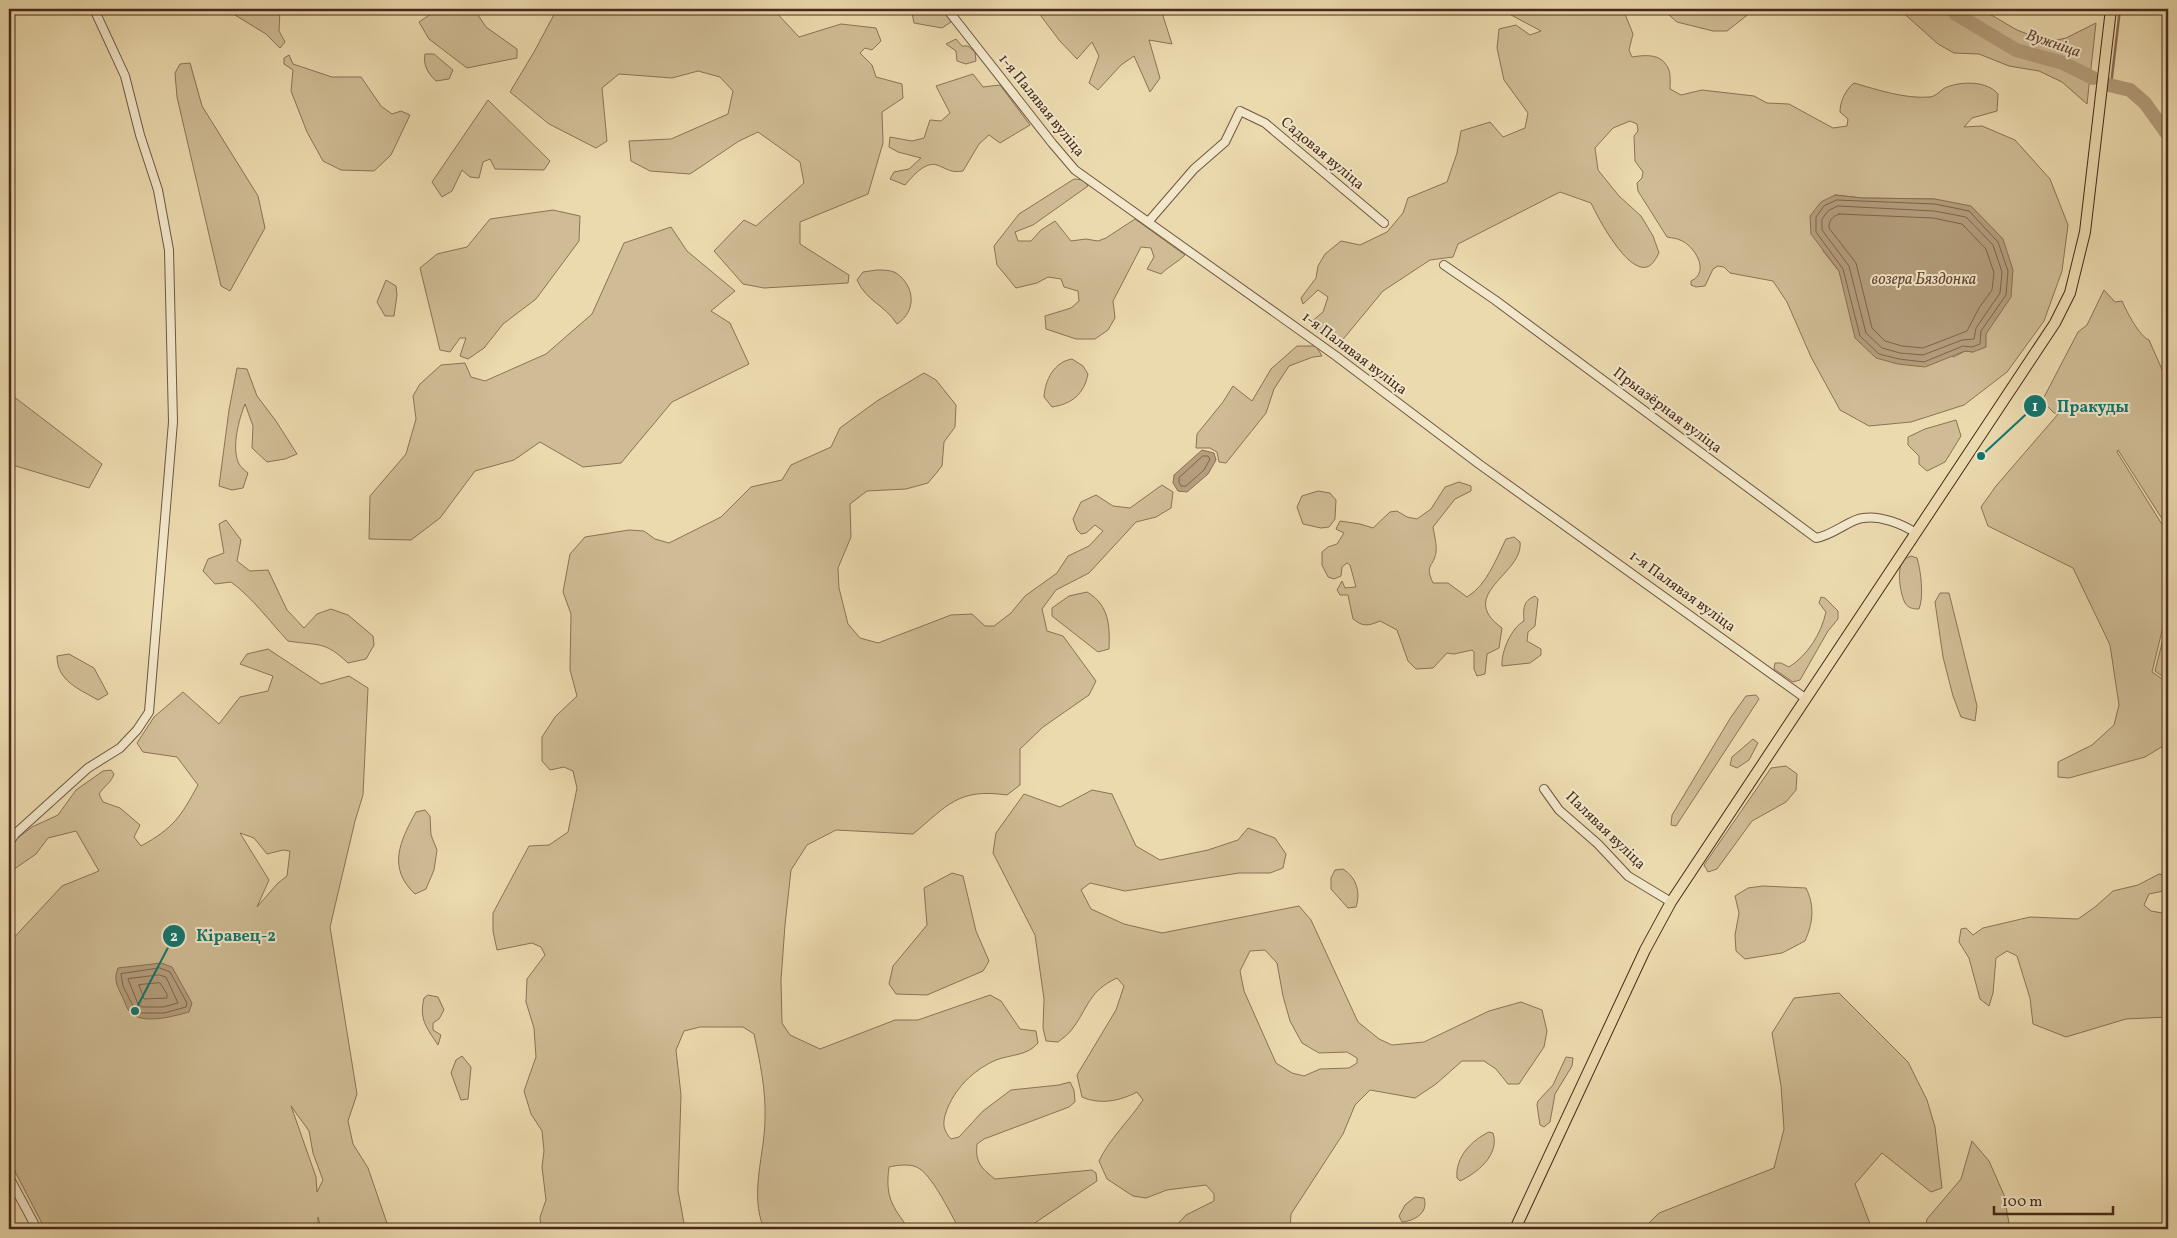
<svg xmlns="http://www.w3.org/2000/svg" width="2177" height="1238" font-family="Vollkorn,serif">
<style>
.green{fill:#cfbc95;stroke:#8c7258;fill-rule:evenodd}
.water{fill:#b49e7c;stroke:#896f55}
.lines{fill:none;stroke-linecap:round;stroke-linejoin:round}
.shore{stroke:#7e644c;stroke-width:1}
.stream{stroke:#896f55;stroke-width:2.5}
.river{stroke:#b49e7c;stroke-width:14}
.minor-casing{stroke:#715540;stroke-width:10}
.major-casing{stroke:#48291b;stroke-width:12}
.minor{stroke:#f2e7ca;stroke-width:8}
.major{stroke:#ebdaae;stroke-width:10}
.labels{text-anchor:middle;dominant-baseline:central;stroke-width:4;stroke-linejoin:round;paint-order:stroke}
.street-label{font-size:15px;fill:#48291b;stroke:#f2e7ca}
.water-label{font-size:16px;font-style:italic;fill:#634633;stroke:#f2e7ca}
.leader{fill:none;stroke:#0f766e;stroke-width:2}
.callout-dot{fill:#0f766e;stroke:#f2e7ca;stroke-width:2}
.mark-label{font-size:15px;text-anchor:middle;font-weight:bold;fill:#fff}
.callout-label{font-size:16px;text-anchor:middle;font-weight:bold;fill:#0f766e;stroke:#f2e7ca;stroke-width:4;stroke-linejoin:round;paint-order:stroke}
</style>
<rect width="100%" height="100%" fill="#ebdaae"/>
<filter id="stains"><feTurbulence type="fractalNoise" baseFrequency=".004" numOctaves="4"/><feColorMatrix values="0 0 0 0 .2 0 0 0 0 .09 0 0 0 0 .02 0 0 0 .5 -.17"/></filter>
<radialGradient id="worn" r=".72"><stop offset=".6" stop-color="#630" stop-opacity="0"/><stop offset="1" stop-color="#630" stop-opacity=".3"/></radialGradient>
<!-- green -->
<path class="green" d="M210,9H280L279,31L285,42L280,48L266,34L230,12L212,13Z
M438,9H474L486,27L517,49V58L467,68L429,39L419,22Z
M557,9H773L799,37L841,24L876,28L881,41L872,50L865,48L860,53L872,65L876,77L902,84L903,98L882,112L883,143L868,194L800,222V244L849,275L848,283L764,288L743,284L714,251L744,220L756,226L804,183L800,162L758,132L739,141L690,174L650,171L631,161L629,141L671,139L728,114L733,91L720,77L698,71L672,78L619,74L602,88L607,141L596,148L549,124L510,92L534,52Z
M915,9H944L951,22L942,28L914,23L912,13Z
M1045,9H1168L1163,16L1172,44L1149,40L1160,78L1150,92L1134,56L1121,65L1098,90L1089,83L1099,56L1092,42L1077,59L1059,40L1041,16Z
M1500,9H1623L1633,34L1629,50L1632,57C1645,55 1661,53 1668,68C1671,73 1670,83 1670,89L1681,95L1702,90L1754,96L1767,103L1789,104L1833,128L1847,126L1848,119L1840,112C1840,102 1845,90 1854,83C1878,90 1905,99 1930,97C1937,96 1941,89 1947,87C1963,81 1987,81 1998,94L1997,111L1972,118L1964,127L1982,126L2015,140L2050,179L2068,225L2062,271L2044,321L2007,372L1964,405L1911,422L1869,426L1840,410L1811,357L1787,302L1773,281L1730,273L1724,267L1718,266L1713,269L1705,286L1696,287L1691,285V281C1711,272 1694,245 1680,240C1676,238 1671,238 1667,237L1638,191L1637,183L1642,178L1643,172L1635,161L1634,136L1638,131L1637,124L1630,121L1613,128L1595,148L1598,170L1619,196L1641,216L1653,236L1659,253C1656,258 1653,265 1647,267C1627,273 1598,218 1591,203L1560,192L1458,244L1453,257L1430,260L1383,291L1340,343L1324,337L1313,328L1311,322L1323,312L1328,297L1318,290L1303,304L1301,298L1316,278L1318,266L1325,254L1341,241L1360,245L1387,232L1403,213L1408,198L1447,182L1457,153L1461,131L1490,122L1503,137L1525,128L1528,113L1504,80L1497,48L1499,29L1516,25L1530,35L1541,31ZM1835,195L1862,198L1935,199L1995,318L1973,352L1965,351L1954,357L1845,293L1839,271L1823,251Z
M1662,9H1755L1727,31H1713L1677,22Z
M1899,9H1981L2017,30L2048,42L2066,38L2096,23L2087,104L2062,82L2039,71L2009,66L1979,54L1954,53L1938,44Z
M956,39L962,46H968L975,52L976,61L966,64L957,61L956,51L946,44Z
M425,54H434L453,70L449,79L436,81C428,73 423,66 425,54Z
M289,55L293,64L332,77H361L381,106L392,114L401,111L410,115L391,155L374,171L341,170L323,161L307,132L291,91L293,70L284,64V58Z
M190,63L202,106L258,196L265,228L230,291L221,286L177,97L175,73L180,64Z
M973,74L983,87L1000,85L1030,125L1000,143L989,135L979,144L963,171C950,173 948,169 937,165C925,161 912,177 905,185L890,179L894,172L909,169L921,158L898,152L889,147L890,137L912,141L924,138L930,120L941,121L950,113L936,86Z
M488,100L550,161L544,170L495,169L490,159L483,162L479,178L470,177L462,170L452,191L442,197L432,182Z
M1074,179L1084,180L1088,186L1033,225L1015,232L1018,241H1031L1041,230L1055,221L1071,241L1086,239L1098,241L1106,238L1135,219L1185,255C1178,262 1169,266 1161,274L1147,269L1154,257L1151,248L1141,247L1113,301L1115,318L1108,330L1095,339H1076L1046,329L1045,316L1071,308L1079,301L1078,291L1064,287L1061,279L1048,277L1037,283L1016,288L997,265L994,246L1019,214Z
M553,210L580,216L579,241L536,299L503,324L484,348L468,359L460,356L466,338H460L450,352L440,350L420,268L437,254L467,247L490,219Z
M671,227L687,251L735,291L711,311L730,323L749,364L672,402L621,463L583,467L540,442L514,460L475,471L440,518L411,540L369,539L370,496L406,454L416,419L413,396L420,384L441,365L465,363L471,377L485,381L546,354L592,314L624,243Z
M877,270C882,270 891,270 896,273C915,286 917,311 897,324C884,304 867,302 857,280L863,272Z
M386,280L396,286L397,295L394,316H385L377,302Z
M2104,290L2115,302L2122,301C2127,312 2139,336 2149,340L2168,383V528L2118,450L2117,452L2168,534V606L2152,672L2168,683V743L2145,757L2069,778L2058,777V762L2092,745L2114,725L2119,705L2110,645L2073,568L1988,526L1981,507L1996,486L2059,413H2054L2042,401L2078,332L2087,325Z
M1297,346H1316L1322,356L1313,357L1289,366L1274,389L1266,413L1226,463L1219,462L1217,452L1210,448H1196L1197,434L1223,402L1233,386L1252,401L1271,369Z
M1072,359L1083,366L1088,374C1084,394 1072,404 1052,407L1044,397C1045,380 1054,362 1072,359Z
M237,368L247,369L257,396L276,421L297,454L285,459L267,462L252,448L253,426L245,404C239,419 231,448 239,464C241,467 245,471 248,473L243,488L232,490L219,486L229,410Z
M924,373L936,380L956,405L955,427L944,442L942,466L928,483L906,489L867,491L850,504L851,537L838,568L839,588L848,624L860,638L878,643L951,615L972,614L985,626H994L1011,613L1025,596L1057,573L1068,556L1089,546L1103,531L1095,525L1086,533L1081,534L1077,530L1073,519L1081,502L1096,495L1113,506L1130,508L1162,485L1173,492L1171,508L1156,517L1136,522L1089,573L1056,590L1042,609L1047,631L1063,636L1096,681L1089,695L1043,727L1020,749V785L1007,795C958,788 948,805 913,834L836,830L807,845L791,870L785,925L781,980L782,1023L790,1035L820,1049L895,1020H918L990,995L1001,1001L1020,1029L1036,1031L1038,1043C1027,1056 1012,1054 996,1060C975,1069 957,1086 948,1107C943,1120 941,1128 951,1139L959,1137L983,1111L1011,1090L1059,1085L1070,1082L1074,1090L1075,1102L1069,1107L984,1139L977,1144C975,1162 981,1168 995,1179L1092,1170L1096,1173L1097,1181L1026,1229H959C951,1214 934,1179 920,1169C912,1163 898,1165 889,1167C885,1197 892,1206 909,1229H764C749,1193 765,1155 765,1118C766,1090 760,1062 754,1034L743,1027H700L684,1031L676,1050L681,1095L678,1190L685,1229H541L540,1217L546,1200L542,1167L544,1151L542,1131L531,1114L524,1091L536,1057L534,1028L526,1002L527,979L545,955L541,947L532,943L497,950L493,931V913L529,846L549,845L568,832L577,788L573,771L564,767L550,770L542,761V737L555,717L577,696L570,670L571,614L563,592L570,554L585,537L629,530L644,531L655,539L669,543L721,517L751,487L782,480L791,465L831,447L840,428L877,401Z
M9,393L102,464L89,488L9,464Z
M1956,420L1961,436L1945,462L1927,471L1919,464V456L1908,445V437L1925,429Z
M1459,482L1471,486V491L1455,499L1433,527C1434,534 1437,544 1436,552C1434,567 1424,564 1433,583H1448L1467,597C1487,585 1496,559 1506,539L1514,537L1520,542C1524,574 1455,594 1502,628L1499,648L1487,654L1485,674L1477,676L1474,669V652L1472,650L1454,654L1447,653L1433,668L1416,669L1408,661L1397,630L1380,621C1368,626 1363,627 1353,619L1348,595H1340L1337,590L1342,581L1345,588L1356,587L1350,565L1347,563L1342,567L1341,576L1334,579L1328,577L1322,565V552L1328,547L1337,544L1344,533L1336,529L1340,521L1360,524L1373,528L1390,512L1397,511L1407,517L1417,519L1431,509L1445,487Z
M1318,491L1330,493L1336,500L1335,519L1329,527L1321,528L1303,524L1297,507L1302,496Z
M226,520L241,540L237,561L250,571L268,570L287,610L304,628L317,614L331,609L348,615L373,636L374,645L366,659L348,663C324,640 318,646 288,641C269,621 253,598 231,582L215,584L203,571L208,559L224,553L219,524Z
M1911,556L1917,558C1921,571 1924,597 1919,609C1913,609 1908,608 1905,603C1900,593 1896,568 1904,559C1906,558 1909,557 1911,556Z
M1087,592C1109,605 1110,625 1109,649L1098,652L1052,616V608L1069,596Z
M1940,593H1949L1977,706L1975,721L1961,717L1953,696L1943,657L1935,602Z
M1535,596L1538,599L1535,626L1528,632L1527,641L1541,649V655L1530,663L1502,666C1501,652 1511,628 1524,621C1523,609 1523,601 1535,596Z
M1821,597L1825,598L1838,611V619L1828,631L1800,680L1793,682L1774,669L1775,663H1781L1789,667C1808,655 1821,634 1826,612L1819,603Z
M2168,619V680L2155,671Z
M268,649L321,684L349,676L368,688L363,795L355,821L330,927L357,1094L348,1121L353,1144L368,1168L389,1229H321L318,1217V1229H45L9,1160V943L62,886L99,871L76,831L48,838L36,854L13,870L9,869V849L15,840L32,827L58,815L76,790L103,771L111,770L114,774C111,783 104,786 99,794L103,802L120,808L140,825L134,837L141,846C174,828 181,816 198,785L177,757L143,752L137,743L154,717L183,692L219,724L240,697L268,691L273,676L240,664L247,654ZM240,833L254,838L267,854L283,850L290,851L287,876L278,883L257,907L269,880ZM291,1106L309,1131L313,1153L323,1180L317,1192L316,1177Z
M69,654L94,668L108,694L98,700C79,689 57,681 57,656Z
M1756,695L1759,699L1676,826L1671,825L1672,815L1731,717L1746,696Z
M1753,739L1758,743L1749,760L1737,768L1730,765L1732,757Z
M1786,766L1797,774L1796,790L1786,802L1752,821L1717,869L1708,872L1704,865L1771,768Z
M1092,790L1112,794L1136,846L1160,860L1208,850L1238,840L1248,828L1275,838L1286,854L1283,868L1270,873H1239L1125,891L1090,883L1081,890L1091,909L1124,924L1162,933L1299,906L1311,920L1358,1022L1379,1039L1392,1045L1424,1042L1489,1011L1521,1002L1542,1010L1547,1031L1544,1047L1519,1084H1508L1496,1069L1484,1061H1462L1436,1084L1415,1098L1370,1090L1355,1105L1343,1134L1291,1214L1290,1229H1173L1186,1215L1214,1201V1194L1206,1185L1167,1190L1146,1198L1133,1196L1107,1179L1099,1161C1110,1138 1129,1121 1143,1100L1137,1092C1120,1101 1100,1105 1082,1097L1077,1075L1116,1010L1124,986L1117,978C1089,991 1089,1006 1073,1028C1069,1034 1063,1038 1058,1042L1046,1041L1043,1028L1044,999L1035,935L993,853L996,833L1024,794L1060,807ZM1265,950L1277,963L1283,996L1290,1021L1302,1043L1319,1053L1347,1052L1357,1058V1063L1349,1068L1320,1069L1304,1076L1292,1073L1276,1063L1244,991L1240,971L1250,951Z
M425,810L430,816L431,835L437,850L434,870L426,889L415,894C387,868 400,841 416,812Z
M1343,869C1356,877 1361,892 1356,907L1348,908L1331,889V878L1335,870Z
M952,873L963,876L976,931L989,961L983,971L927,995L896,994L889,984L893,966L927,925L924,888Z
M2159,874L2168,876V890L2149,894L2144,905L2151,911L2168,914V1017L2126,1019L2066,1037L2033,1024L2030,998L2017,956L2007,951L1996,958L1993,993L1989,1006L1980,999L1969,958L1959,942L1961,929L1966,928L1973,935L1983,928L2030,917L2078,919L2095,907L2113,891L2138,885Z
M1763,886L1806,888C1815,906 1813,923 1805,941L1782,953L1745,959L1736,951L1735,935L1739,913L1735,896L1748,888Z
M1839,993L1908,1062L1927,1100L1935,1127L1942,1188L1931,1192L1882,1153L1855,1184L1872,1229H1643L1659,1213L1774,1168L1784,1129L1781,1086L1772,1033L1794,998Z
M428,995L438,997L444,1010L439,1019L433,1023V1030L441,1035L438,1045C426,1027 419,1019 424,998Z
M462,1056L471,1067L468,1099L461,1100L451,1073L456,1060Z
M1566,1057L1573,1058L1572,1066L1555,1094L1550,1122L1544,1127L1540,1125L1537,1105L1538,1101L1553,1085Z
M1489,1132L1493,1133C1500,1155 1477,1173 1460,1181L1457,1178C1455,1157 1472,1140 1489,1132Z
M1972,1141L1989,1161L2004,1195L2010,1229H1925L1927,1219L1961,1179Z
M1415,1197L1424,1198C1429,1213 1414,1221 1402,1222L1399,1216L1405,1205Z"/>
<!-- water -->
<path class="water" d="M1835,195L1862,198L1935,199L1971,206L2003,239L2013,270L2011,297L1986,334V347L1973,352L1965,351L1925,367L1898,364L1876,358L1855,338L1839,271L1811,234L1810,216L1821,202Z
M1202,450L1214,453L1216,460L1208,474L1187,492L1178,491L1173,483L1174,475Z
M161,963L172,967L192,1003L189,1012C174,1016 141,1026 129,1011C126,1007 124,999 121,994C116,984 114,978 118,968Z"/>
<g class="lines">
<!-- shore -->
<path class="shore" d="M1837,200L1935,204L1969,211L1998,242L2008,271L2006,295L1981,331L1980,344L1972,347L1963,346L1924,362L1899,359L1879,354L1860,336L1843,269L1816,232V217L1824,206Z
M1838,206L1934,211L1966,217L1993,245L2002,272L2000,293L1976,328L1974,339L1962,340L1923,355L1900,353L1882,348L1866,333L1849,266L1822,230V219L1828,211Z
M1839,214L1933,218L1962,224L1986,249L1994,273L1992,290L1979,308L1967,331L1923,348L1902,346L1885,341L1872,328L1856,263L1829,228C1829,220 1832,217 1839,214Z
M1203,456H1208L1210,459L1204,470L1186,486H1181L1179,482V478Z
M160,968L170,972L187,1003L186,1007L164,1013H140L134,1008L123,986L121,974Z
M159,975L166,977L178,1003L163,1007H142L138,1004L128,979Z
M160,983L167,994V998L144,999L139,985Z"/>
<!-- stream -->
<path class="stream" d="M2111,85L2120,9"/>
<!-- river -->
<path class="river" d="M1952,9L1956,14L2016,50L2063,63L2093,78
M2109,85L2130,90L2145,103L2168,135"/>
<!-- minor casing -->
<g class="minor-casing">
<path id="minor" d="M947,9L1052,143L1075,170L1336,356L1479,464L1805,698
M1149,221L1194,169L1225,142L1240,111L1265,123L1384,223
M1444,265L1495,300L1816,538C1834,535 1850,519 1863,518C1880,515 1902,524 1916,533
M1544,789L1559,810L1598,844L1628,876L1671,902
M9,843L15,834L88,768L120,748L137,730L149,712L173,422L169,250L158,190L140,135L125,76L94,9
M9,1177L37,1229"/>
</g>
<!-- major casing -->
<g class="major-casing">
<path id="major" d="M1515,1229L1645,950L1671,902L2055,323L2070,293L2085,232L2111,9"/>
</g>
<!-- minor -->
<use href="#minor" class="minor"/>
<!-- major -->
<use href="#major" class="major"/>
</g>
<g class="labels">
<!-- street labels -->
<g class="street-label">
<text transform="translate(1041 106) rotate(51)">1-я Палявая вуліца</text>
<text transform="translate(1322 154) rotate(40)">Садовая вуліца</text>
<text transform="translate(1354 354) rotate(37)">1-я Палявая вуліца</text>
<text transform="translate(1667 411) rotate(37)">Прыазёрная вуліца</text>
<text transform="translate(1682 592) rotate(36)">1-я Палявая вуліца</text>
<text transform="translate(1605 831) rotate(44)">Палявая вуліца</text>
</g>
<!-- water labels -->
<g class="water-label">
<text transform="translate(2053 44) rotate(19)">Вужніца</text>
<text x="1924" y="280">возера Бяздонка</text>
</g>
</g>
<!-- callouts -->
<path class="leader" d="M1981 456L2035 406M135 1011L174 936"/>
<g class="callout-dot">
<circle cx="1981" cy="456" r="5"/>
<circle cx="135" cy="1011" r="5"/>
<circle cx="2035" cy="406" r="12"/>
<circle cx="174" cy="936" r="12"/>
</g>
<g class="mark-label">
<text x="2035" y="411">1</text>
<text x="174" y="941">2</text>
</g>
<g class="callout-label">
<text x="2093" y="412">Пракуды</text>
<text x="236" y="941">Кіравец-2</text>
</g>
<!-- margin -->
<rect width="2177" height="1238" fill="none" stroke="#ebdaae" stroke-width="30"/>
<rect x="10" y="10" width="2157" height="1218" fill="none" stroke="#48291b" stroke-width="2.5"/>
<rect x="15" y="15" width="2147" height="1208" fill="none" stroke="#48291b"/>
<!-- scale -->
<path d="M1994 1206v8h119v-8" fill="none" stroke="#48291b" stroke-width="2.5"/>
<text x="2002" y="1206" font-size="15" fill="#48291b" stroke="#f2e7ca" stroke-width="4" paint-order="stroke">100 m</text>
<rect width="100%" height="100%" filter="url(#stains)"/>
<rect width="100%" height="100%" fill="url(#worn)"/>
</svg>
